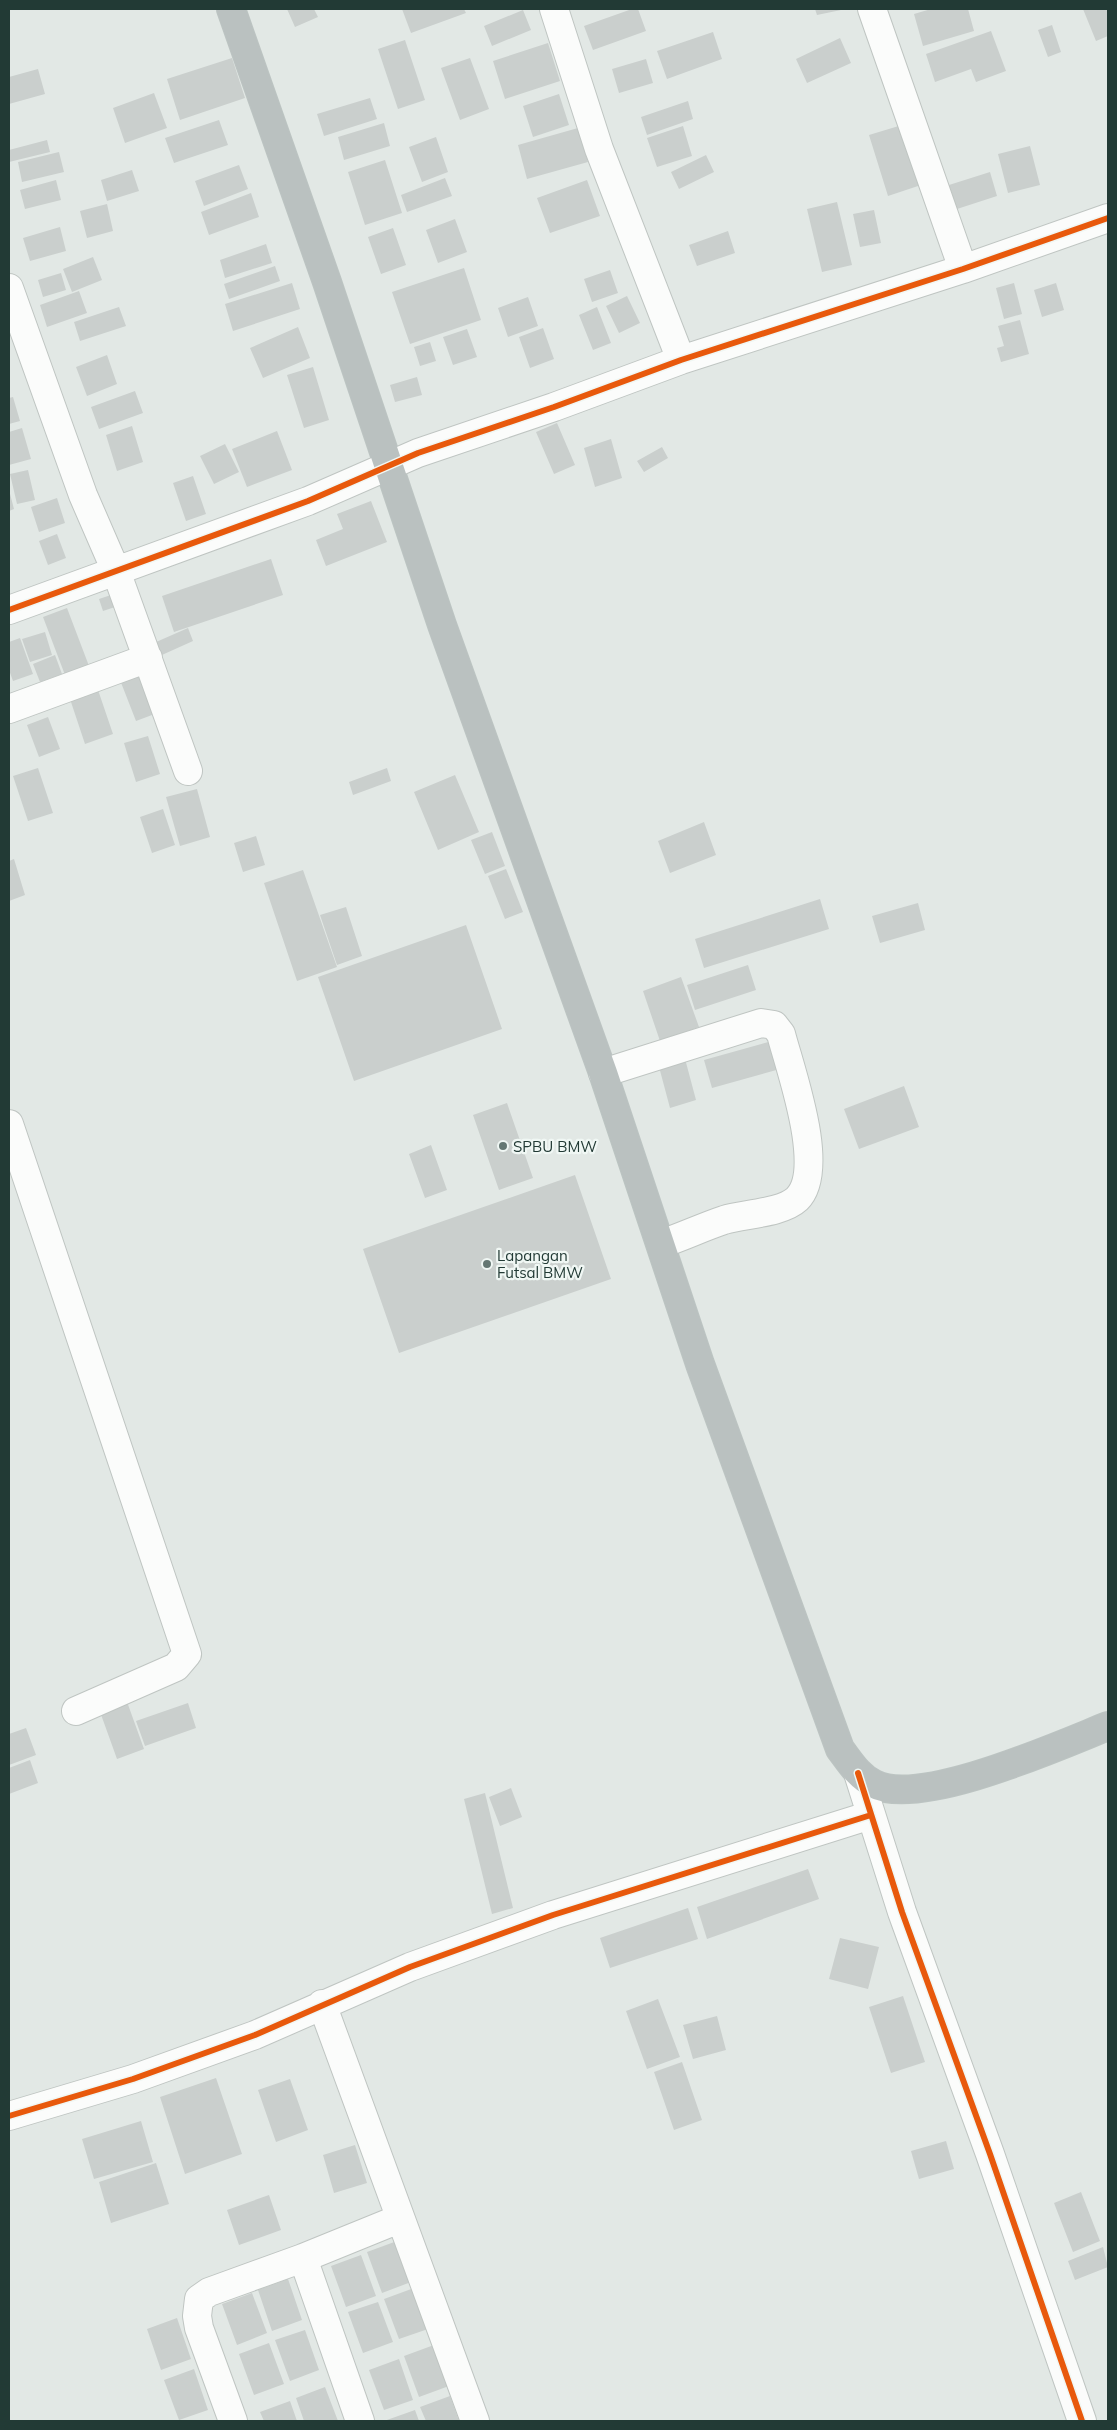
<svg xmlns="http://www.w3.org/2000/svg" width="1117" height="2430" font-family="Mulish,sans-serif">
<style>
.building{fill:#cacfcd}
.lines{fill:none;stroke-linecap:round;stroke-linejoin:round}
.minor-casing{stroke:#bfc5c2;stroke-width:30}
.highway-casing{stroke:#bcc4c2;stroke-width:30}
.minor{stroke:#fbfcfb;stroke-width:28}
.highway{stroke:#bac1c0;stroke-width:28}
.cycleway-casing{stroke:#f0f7f4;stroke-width:9}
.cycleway{stroke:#e8590c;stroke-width:6}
.poi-dot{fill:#657773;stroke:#f0f7f4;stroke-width:2}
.labels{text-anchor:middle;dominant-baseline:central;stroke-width:4.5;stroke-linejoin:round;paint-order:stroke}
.poi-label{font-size:15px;fill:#223a35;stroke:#f0f7f4;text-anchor:start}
</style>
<rect width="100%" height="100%" fill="#e2e8e5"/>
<!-- building -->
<path class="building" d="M287,9H314L318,17L295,27Z
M402,9H464L466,13L411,33Z
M632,9H638L646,31L593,50L584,26Z
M815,9H841V10L817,15Z
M931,9H968L974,31L923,46L914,14Z
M1083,9H1108V36L1096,41Z
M523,10L531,30L492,46L484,26Z
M1052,25L1061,52L1048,57L1038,30Z
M991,31L1006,71L976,82L971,69L935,82L926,54Z
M713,32L722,59L667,79L657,51Z
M840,38L851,63L807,83L796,59Z
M405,40L425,100L398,109L378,49Z
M548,43L560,81L505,99L493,61Z
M232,58L245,98L180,120L167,79Z
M470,58L489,109L460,120L441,68Z
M646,59L653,83L619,93L612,69Z
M38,69L45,94L9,104V77Z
M154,93L167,128L125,143L113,108Z
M559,94L569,125L533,137L523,106Z
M370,98L377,119L324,136L317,114Z
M688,101L693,119L647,135L641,117Z
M219,120L228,145L174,163L165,138Z
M384,123L390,146L344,160L338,137Z
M902,125L921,185L888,196L869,135Z
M683,126L692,156L657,167L647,138Z
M578,128L588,162L527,179L518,145Z
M436,137L448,172L422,182L409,147Z
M47,140L50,152L9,162V150Z
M1030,146L1040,185L1008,193L998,154Z
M59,152L64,172L22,182L18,162Z
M706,155L714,172L679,189L671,172Z
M385,160L402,213L365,225L348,172Z
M239,165L248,189L204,206L195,181Z
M132,170L139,191L107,201L101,180Z
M990,172L997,196L957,209L949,185Z
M445,178L452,196L407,212L401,195Z
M56,180L61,200L25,209L20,190Z
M587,180L600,216L550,233L537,198Z
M251,193L259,217L209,235L201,212Z
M837,202L852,265L822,272L807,209Z
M107,204L113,231L87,238L80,211Z
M874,210L881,243L860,247L853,214Z
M455,219L467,252L438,263L426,230Z
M60,227L66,251L30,261L23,238Z
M393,228L406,265L381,274L368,237Z
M728,231L735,253L697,266L689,245Z
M266,244L272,263L225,278L220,260Z
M93,257L102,280L72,292L63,269Z
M275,266L280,281L229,299L224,284Z
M464,268L481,320L410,344L392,292Z
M610,270L618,293L592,302L584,279Z
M61,273L66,290L43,297L38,280Z
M292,283L300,309L233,331L225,304Z
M1014,283L1022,314L1004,319L996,288Z
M1056,283L1064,310L1042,317L1034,290Z
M79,291L87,313L47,327L40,305Z
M627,296L640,323L619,333L606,306Z
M528,297L538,326L508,337L498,308Z
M119,307L126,326L80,341L74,322Z
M597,307L611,343L593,350L579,315Z
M1020,320L1029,354L1001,362L997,348L1004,346L998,326Z
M298,327L310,358L263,378L250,348Z
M543,328L554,359L530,368L519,337Z
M467,329L477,357L453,365L443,337Z
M430,342L436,361L420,366L414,347Z
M107,355L117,384L87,396L76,367Z
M313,367L329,420L304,428L287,375Z
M417,377L422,395L395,402L390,385Z
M135,391L143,413L99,429L91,407Z
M13,397L20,421L9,424V398Z
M557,423L575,465L554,474L536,432Z
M132,426L143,462L117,471L106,435Z
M22,428L31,459L9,465V432Z
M277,431L292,470L247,487L232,449Z
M611,439L622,478L595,487L584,448Z
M225,444L239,472L214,484L200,456Z
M662,447L668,458L644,472L637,461Z
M28,470L35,500L17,504L10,474Z
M193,476L206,514L186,521L173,483Z
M9,490L14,509L9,511Z
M57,498L65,523L39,532L31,507Z
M371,501L387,542L326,566L316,540L343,529L337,514Z
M57,534L66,558L48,565L39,541Z
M271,559L283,595L174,632L162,596Z
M120,592L124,604L103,611L99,599Z
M67,608L89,666L65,675L43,617Z
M188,628L193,641L153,659L147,646Z
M45,632L52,655L30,662L22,639Z
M20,638L33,674L13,681L9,670V642Z
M55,655L62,674L40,682L33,664Z
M145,671L160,712L136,721L120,680Z
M97,687L113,734L85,744L69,696Z
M48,717L60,749L39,757L27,725Z
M148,736L160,774L136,782L124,743Z
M38,768L53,813L28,821L13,776Z
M387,768L391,781L353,795L349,782Z
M455,775L479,832L438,850L414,792Z
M197,789L210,837L180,846L166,797Z
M163,809L175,845L152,853L140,817Z
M704,822L716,855L670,873L658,841Z
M492,832L505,866L485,874L471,840Z
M256,836L265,865L243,872L234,843Z
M14,859L25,895L9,901V861Z
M506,869L523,912L505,919L488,876Z
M303,870L337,967L297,981L264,883Z
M820,899L829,929L704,968L695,939Z
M918,903L925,930L880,943L872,916Z
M346,907L362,956L337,965L320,915Z
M466,925L502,1029L354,1081L318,977Z
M748,965L756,990L695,1010L687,985Z
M681,977L699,1027L660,1041L643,991Z
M772,1041L780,1069L712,1088L704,1060Z
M684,1055L696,1100L670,1108L658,1063Z
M904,1086L919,1127L859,1149L844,1109Z
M507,1103L533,1178L499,1190L473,1115Z
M431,1145L447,1190L425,1198L409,1154Z
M575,1175L611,1279L399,1353L363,1249Z
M126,1699L144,1749L117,1759L99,1709Z
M188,1703L196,1728L145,1746L136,1721Z
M26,1728L36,1755L9,1765V1734Z
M30,1760L38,1783L9,1794V1768Z
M511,1788L522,1817L500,1826L489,1797Z
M485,1793L513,1908L492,1914L464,1799Z
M808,1869L819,1899L707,1939L697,1907Z
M688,1908L698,1939L610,1968L600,1938Z
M840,1938L879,1947L868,1989L829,1979Z
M903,1996L925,2062L891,2073L869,2007Z
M658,1999L680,2057L647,2069L626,2011Z
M717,2016L726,2050L693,2059L683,2025Z
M682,2062L702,2120L674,2130L654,2072Z
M216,2078L242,2154L185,2174L160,2097Z
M290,2079L308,2130L276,2142L258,2090Z
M141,2121L153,2162L94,2179L82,2139Z
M946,2141L954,2169L919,2179L911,2151Z
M355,2145L367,2183L334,2193L323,2155Z
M156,2163L169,2204L111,2223L99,2182Z
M1081,2192L1100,2241L1073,2252L1054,2203Z
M269,2195L281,2230L239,2245L227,2210Z
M397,2241L411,2282L382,2293L367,2252Z
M1103,2247L1108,2267L1075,2280L1068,2261Z
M361,2255L376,2296L346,2307L331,2266Z
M288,2279L302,2320L272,2331L258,2290Z
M414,2288L428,2329L399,2339L384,2299Z
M252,2293L267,2333L237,2345L222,2304Z
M378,2302L393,2342L363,2353L348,2312Z
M177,2318L191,2359L161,2370L147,2329Z
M305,2330L319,2370L290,2381L275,2340Z
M269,2343L284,2384L254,2395L239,2354Z
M434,2345L449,2386L419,2397L404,2356Z
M399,2359L413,2400L384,2410L369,2370Z
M194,2369L208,2410L179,2420L164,2380Z
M325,2387L338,2421H304L296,2398Z
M450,2396L459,2421H426L420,2407Z
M290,2401L297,2421H264L260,2412Z
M415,2410L419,2421H384Z"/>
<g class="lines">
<!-- minor casing -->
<g class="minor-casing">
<path id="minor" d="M554,9L599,149L681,360
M872,9L963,269
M9,288L83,495L116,571L188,771
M9,610L308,501L418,453L554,407L681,360L963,269L1108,218
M9,709L148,658
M603,1073L761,1023L774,1025L781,1034C790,1069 827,1170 797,1199C782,1213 744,1214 724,1220C703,1227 682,1237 661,1244
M9,1124L187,1654L176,1667L76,1711
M858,1773L902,1912L990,2154L1082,2421
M322,2004L475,2421
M9,2116L133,2079L255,2035L410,1967L553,1915L871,1815
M303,2258L360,2421
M233,2421L199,2328L197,2316L199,2299L209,2292L303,2258L399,2219"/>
</g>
<!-- highway casing -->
<g class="highway-casing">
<path id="highway" d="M231,9L327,282L442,625L603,1073L700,1364L840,1749C850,1762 858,1776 874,1784C920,1808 1060,1745 1108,1726"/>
</g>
<!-- minor -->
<use href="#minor" class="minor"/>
<!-- highway -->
<use href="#highway" class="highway"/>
<!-- cycleway casing -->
<g class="cycleway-casing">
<path id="cycleway" d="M9,610L308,501L418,453L554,407L681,360L963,269L1108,218
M858,1773L902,1912L990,2154L1082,2421
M9,2116L133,2079L255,2035L410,1967L553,1915L871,1815"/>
</g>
<!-- cycleway -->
<use href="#cycleway" class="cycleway"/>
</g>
<!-- markers -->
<g class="poi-dot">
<circle cx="503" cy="1146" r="5"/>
<circle cx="487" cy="1264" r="5"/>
</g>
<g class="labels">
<!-- poi labels -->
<g class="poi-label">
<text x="513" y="1146">SPBU BMW</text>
<text x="497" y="1255">Lapangan<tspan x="497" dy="17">Futsal BMW</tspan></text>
</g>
</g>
<!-- border -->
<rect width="1117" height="2430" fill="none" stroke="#223a35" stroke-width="20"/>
</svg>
